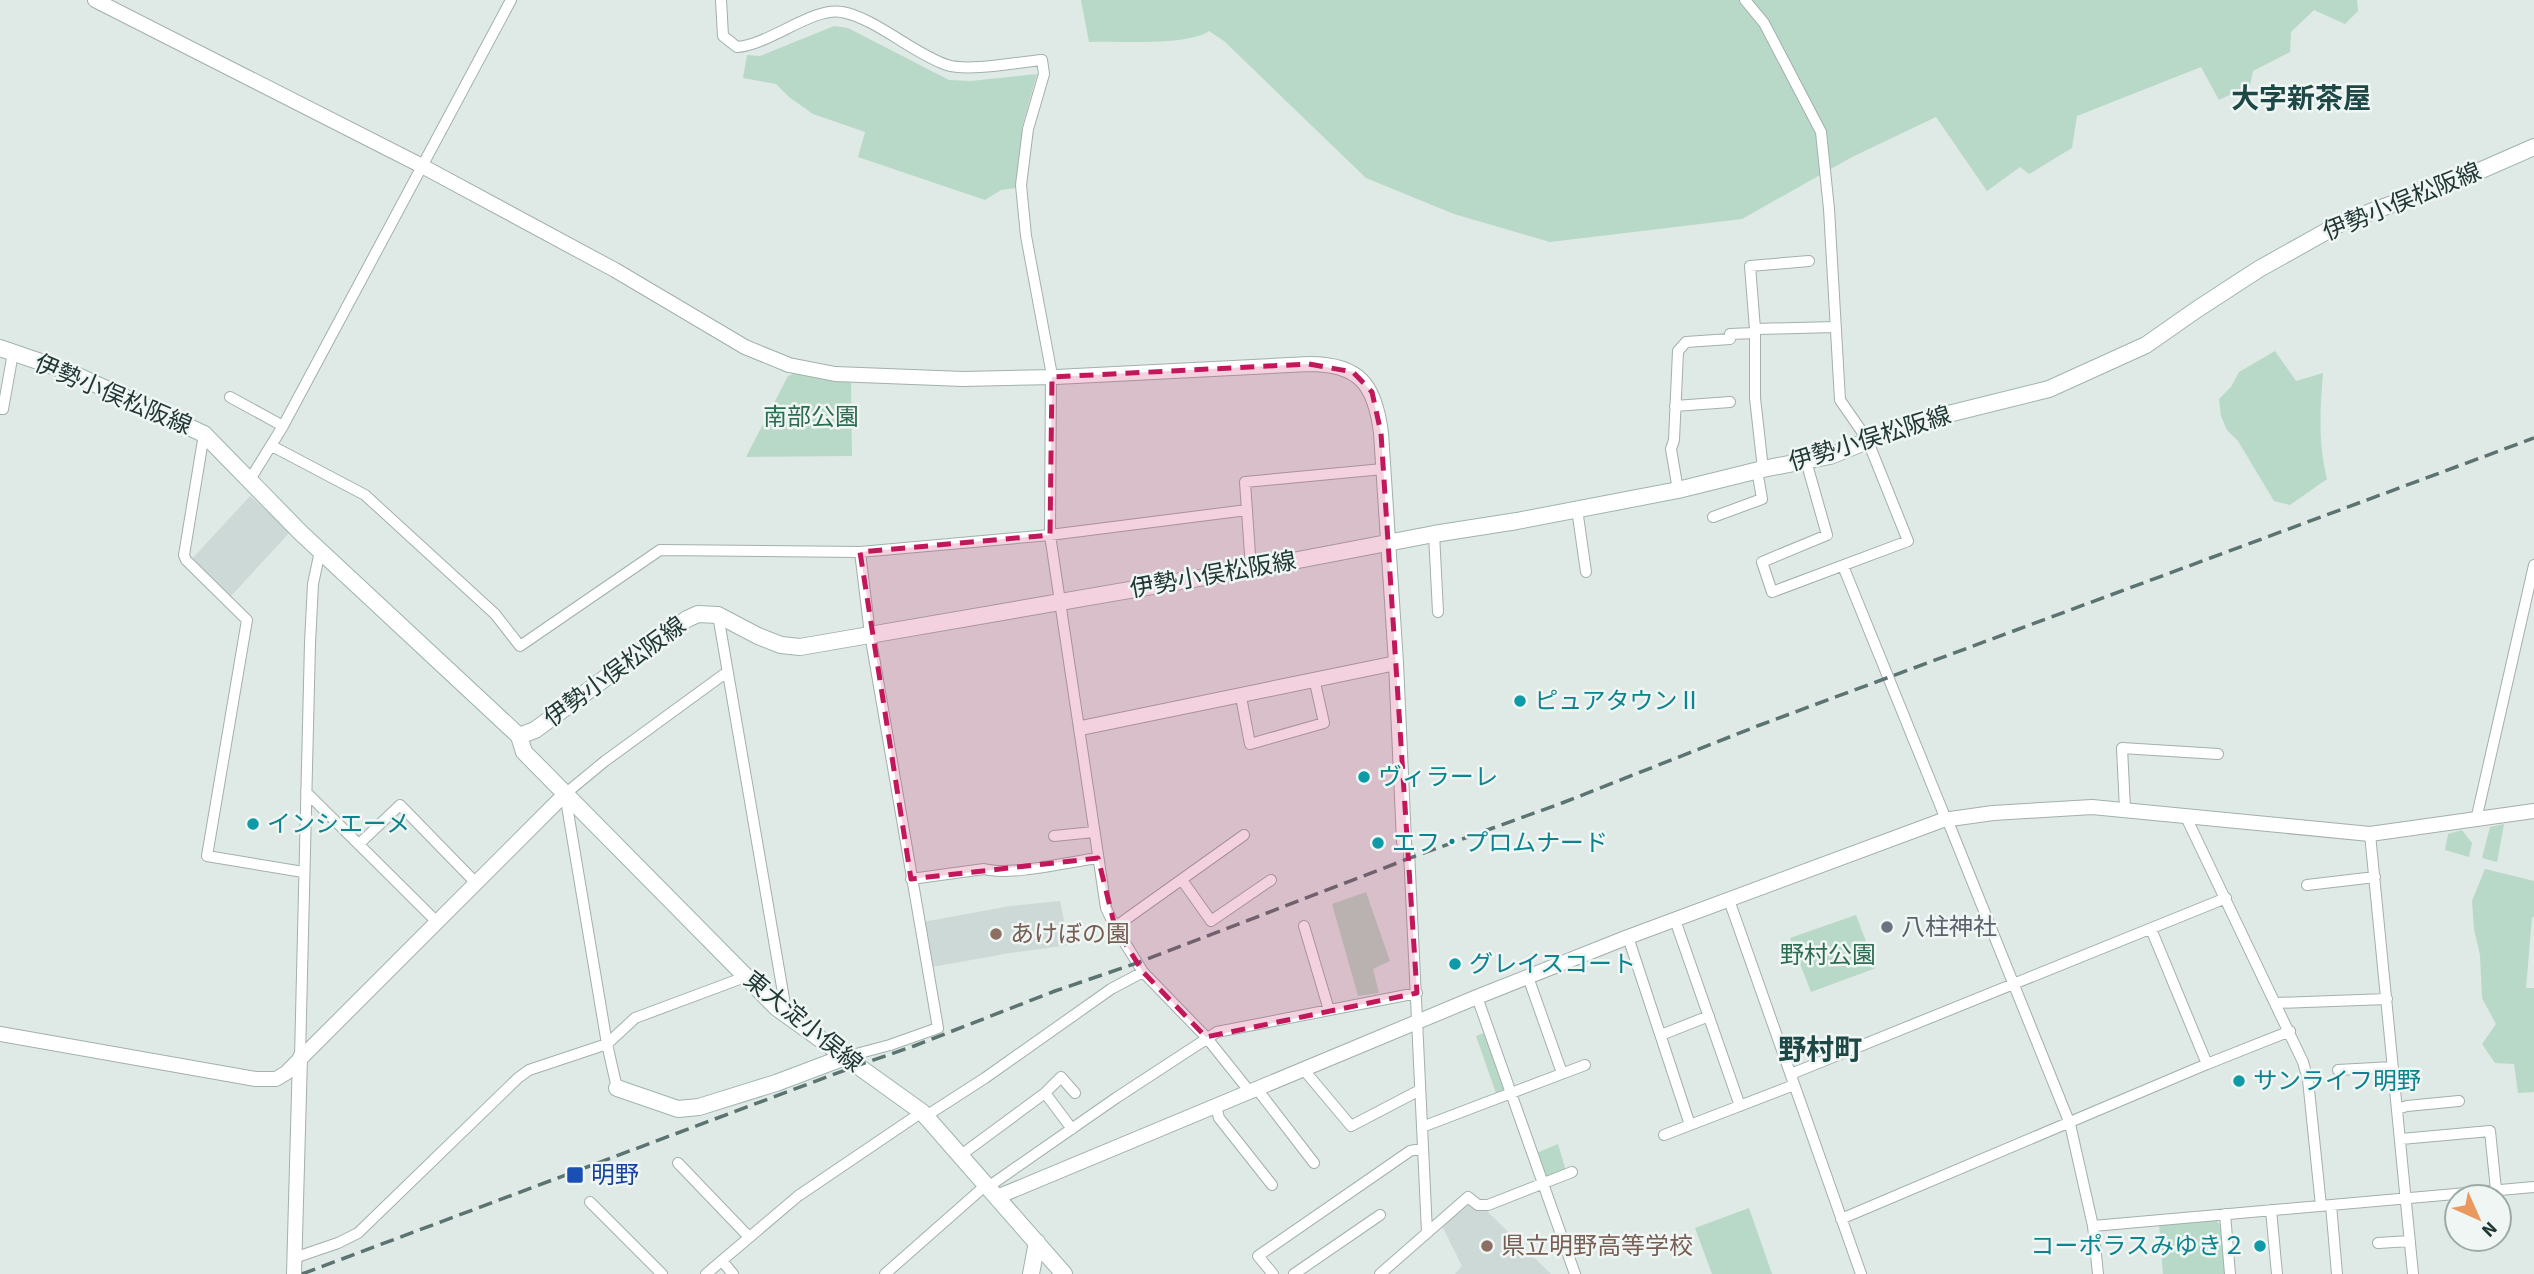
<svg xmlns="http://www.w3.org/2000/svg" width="2534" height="1274" font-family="'Source Sans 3','Noto Sans JP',sans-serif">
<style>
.built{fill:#cdd9d6}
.green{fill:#b8d9c7}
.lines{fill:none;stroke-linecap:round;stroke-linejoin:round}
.minor-casing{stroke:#a2b0ae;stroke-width:12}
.tertiary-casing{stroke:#a2b0ae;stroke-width:16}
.secondary-casing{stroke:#9fb4b0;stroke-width:18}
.minor{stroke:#fff;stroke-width:10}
.tertiary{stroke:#fff;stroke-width:14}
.secondary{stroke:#fff;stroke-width:16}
.rail{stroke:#5b7472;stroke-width:3.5;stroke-dasharray:14 7;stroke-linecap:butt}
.marked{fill:#c2185b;fill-opacity:0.2;stroke:#c2185b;stroke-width:5;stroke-dasharray:14 9;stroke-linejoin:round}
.culture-dot{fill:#0f9aa8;stroke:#eff6f4;stroke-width:2.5}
.worship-dot{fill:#6b7280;stroke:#eff6f4;stroke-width:2.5}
.education-dot{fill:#8d6e63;stroke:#eff6f4;stroke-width:2.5}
.transit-dot{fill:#1a4fb4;stroke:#eff6f4;stroke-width:2.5}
.labels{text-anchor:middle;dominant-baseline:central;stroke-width:5;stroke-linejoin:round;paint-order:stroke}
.street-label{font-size:24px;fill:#213836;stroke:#eff6f4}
.park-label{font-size:24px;fill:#2e6c52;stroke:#eff6f4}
.culture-label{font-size:24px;fill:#0d838f;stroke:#eff6f4;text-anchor:start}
.worship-label{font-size:24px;fill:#5b616d;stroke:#eff6f4;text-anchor:start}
.education-label{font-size:24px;fill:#785e54;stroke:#eff6f4;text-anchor:start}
.transit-label{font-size:24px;fill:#164399;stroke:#eff6f4;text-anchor:start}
.quarter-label{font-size:28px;font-weight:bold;fill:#1e4846;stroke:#eff6f4}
</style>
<rect width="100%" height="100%" fill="#dfe9e6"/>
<!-- built -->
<path class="built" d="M250,496L290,532L231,596L191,560Z
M1060,901L1069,945L1010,953L932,967L923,922L1010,906Z
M1469,1202L1486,1210L1551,1274H1455L1462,1266L1442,1226Z"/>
<!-- green -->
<path class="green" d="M1081,0H2357L2358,11L2345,24L2314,10L2291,32L2290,52L2253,71L2250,85L2219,100L2201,67L2077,116L2072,148L2029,174L2020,167L1987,191L1936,117L1852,157L1742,219L1550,242L1454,214L1366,178L1224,41L1209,31C1189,46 1117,41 1089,42Z
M834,26L848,28L949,80L971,81L1037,74L1022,127L1024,133L1016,188L1001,190L985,200L858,157L865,132L813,114L789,97L776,84L743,78L747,55L760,56Z
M2275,351L2296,381L2323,373C2320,410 2318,443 2327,479L2290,505L2274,501L2238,441L2227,430L2221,416L2219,399L2231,387L2239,372Z
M793,374L851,382L852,456L746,457L788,376Z
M2504,824L2497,862L2482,858L2490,827Z
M2462,830L2472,843L2469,857L2445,850L2448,834Z
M2485,869L2534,881V917H2532L2526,988H2534V1092L2518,1093L2514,1064L2495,1063L2482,1044L2496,1024L2482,998L2480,955L2474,929L2472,901Z
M1366,892L1390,961L1373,969L1379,993L1358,996L1332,904Z
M1856,915L1876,968L1811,992L1790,938Z
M1484,1033L1506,1093L1497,1096L1476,1036Z
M1558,1144L1566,1171L1545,1180L1534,1154Z
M1749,1208L1772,1274H1712L1695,1228Z
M2216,1220L2221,1226L2225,1274H2163L2159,1223Z"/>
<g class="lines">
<!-- minor casing -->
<g class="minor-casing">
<path id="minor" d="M721,0L723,36L737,47C769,45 814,6 842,12C875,18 914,54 947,65C969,72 1018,62 1042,60L1044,74L1028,129L1021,185L1026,236L1051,370L1050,535L1106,908L1115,927L1143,972L1206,1037L1250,1092
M1745,0L1764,23L1821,132L1829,209L1840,400L1867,439L1908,541L1772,592L1762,562L1827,535L1806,461
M1809,261L1750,266L1755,329L1835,327
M1755,329V398L1763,469
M230,397L283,426
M1675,406L1730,402
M0,409H3L13,353
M204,434L184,555L186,560L247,620L207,856L303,872
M272,446L365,495L495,614L520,646L660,550L860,552L1050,535L1247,510
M249,481L283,426L511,0
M1678,490L1671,449L1674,440L1678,351L1686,342L1730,339V334L1755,333
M1577,509L1586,572
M1713,517L1762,499L1757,470
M1434,534L1438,612
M1843,566L1943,812V820
M1251,569L1245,482L1383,469
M718,615L787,1016
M1241,697L1250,744L1324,723L1314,678
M306,792L436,921
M2125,809L2122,748L2218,754
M2186,817L2303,1062L2308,1080L2321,1206
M1947,819L2070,1124L2093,1226L2098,1274
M2476,820L2534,565
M2370,834L2413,1274
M1054,836L1094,832
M1404,842L1409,851L1427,1232
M359,844L400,805L475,882
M911,879L984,869C1012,876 1068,862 1098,858
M1182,880L1211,921L1271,880
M2307,885L2375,877
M1729,900L1861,1274
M1675,920L1740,1106
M1304,926L1329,1010
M1115,927L1244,835
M2151,929L2207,1064
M1628,937L1690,1125
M1528,977L1562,1073
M1477,997L1575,1274
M2276,1003L2387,999
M1661,1035L1709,1016
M300,1057L310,643L313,584L320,551
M845,1057L890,1045L938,1028L870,634L860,552
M1304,1070L1351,1126L1420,1090
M2338,1070L2393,1067
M1791,1074L2226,898
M617,1088L607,1044L565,794L605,761L727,672
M1257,1089L1314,1163
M1045,1093L1061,1077L1075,1093
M1216,1106L1219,1118L1272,1185
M2397,1109L2407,1106L2459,1101
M926,1116L985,1078L1111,989L1143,972
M1422,1127L1585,1065
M1664,1135L1794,1085
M2401,1139L2490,1131L2496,1190
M961,1155L1045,1093L1072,1129
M678,1163L749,1237
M988,1187L1116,1098L1217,1032L1417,993
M590,1202L662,1274
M2331,1205L2337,1274
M2271,1210L2277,1274
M2225,1214L2230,1274
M1841,1219L2207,1064L2290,1031
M2093,1226L2534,1187
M2378,1243L2410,1241
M294,1258L338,1243L358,1233L518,1078L529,1070L607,1044L635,1018L745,977
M722,1261L733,1274
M706,1274L798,1196L922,1112
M885,1274L986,1185
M1273,1274L1258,1256L1410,1151L1423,1148
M1294,1274L1380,1215
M1380,1274L1468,1197L1478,1205H1488L1572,1172"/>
</g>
<!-- tertiary casing -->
<g class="tertiary-casing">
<path id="tertiary" d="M95,0L422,166L615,270L745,347L789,365L835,374L963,379L1056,377L1309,364C1360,364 1375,385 1381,433L1396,663L1404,842
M1081,728L1396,663
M0,1034L256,1079H276L286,1073L565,794
M997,1197L1477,997L1628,937L1943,820L1993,813L2092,807L2370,834L2534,811
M294,1274L300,1057"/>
</g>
<!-- secondary casing -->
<g class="secondary-casing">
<path id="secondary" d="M0,348L67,371L204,434L301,533L519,736
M519,736L535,730L642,651L687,619L698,614L718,615L758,636L781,645L800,647L1251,569L1434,534L1517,521L1678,490L1763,469L1830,456L1912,423L2049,389L2146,345L2196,310L2259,269L2343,222L2461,179L2534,147
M519,736L524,752L777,1008L922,1112L1064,1274
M617,1088L678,1109L699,1107L776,1083L845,1057
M1031,1274L1037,1242"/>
</g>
<!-- minor -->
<use href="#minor" class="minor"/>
<!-- tertiary -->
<use href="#tertiary" class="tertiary"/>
<!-- secondary -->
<use href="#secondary" class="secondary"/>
<!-- rail -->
<path class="rail" d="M302,1274L856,1066L914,1046L1055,991L1137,963L1410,858L1562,803L1760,725L2534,438"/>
</g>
<!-- marked area -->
<path class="marked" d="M1309,364L1353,372L1372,392L1381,433L1417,993L1206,1037L1143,972L1115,927L1098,858L911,879L860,552L1050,535L1052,377Z"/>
<!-- markers -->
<g class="culture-dot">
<circle cx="1520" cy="701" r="7"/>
<circle cx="1364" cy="777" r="7"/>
<circle cx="253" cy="824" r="7"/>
<circle cx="1378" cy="843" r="7"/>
<circle cx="1455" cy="964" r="7"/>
<circle cx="2239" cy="1081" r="7"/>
<circle cx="2260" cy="1246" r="7"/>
</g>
<circle class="worship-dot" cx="1887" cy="927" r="7"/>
<g class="education-dot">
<circle cx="996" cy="934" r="7"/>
<circle cx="1487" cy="1246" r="7"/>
</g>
<rect class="transit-dot" x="566" y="1166" width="18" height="18" rx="3.5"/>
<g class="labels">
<!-- street labels -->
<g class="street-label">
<text transform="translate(2402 202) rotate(-22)">伊勢小俣松阪線</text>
<text transform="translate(113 395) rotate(23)">伊勢小俣松阪線</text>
<text transform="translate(1870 439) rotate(-17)">伊勢小俣松阪線</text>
<text transform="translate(1213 575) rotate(-10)">伊勢小俣松阪線</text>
<text transform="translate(615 672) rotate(-36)">伊勢小俣松阪線</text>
<text transform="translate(803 1022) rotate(39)">東大淀小俣線</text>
</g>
<!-- park labels -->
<g class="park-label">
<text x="811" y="417">南部公園</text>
<text x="1828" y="955">野村公園</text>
</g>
<!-- culture labels -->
<g class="culture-label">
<text x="1534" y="701">ピュアタウンⅡ</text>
<text x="1378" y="777">ヴィラーレ</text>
<text x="267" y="824">インシエーメ</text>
<text x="1392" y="843">エフ・プロムナード</text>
<text x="1469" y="964">グレイスコート</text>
<text x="2253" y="1081">サンライフ明野</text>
<text x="2246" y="1246" text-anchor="end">コーポラスみゆき２</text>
</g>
<!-- worship labels -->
<g class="worship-label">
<text x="1901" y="927">八柱神社</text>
</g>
<!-- education labels -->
<g class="education-label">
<text x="1010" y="934">あけぼの園</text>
<text x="1501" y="1246">県立明野高等学校</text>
</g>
<!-- transit labels -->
<g class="transit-label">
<text x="591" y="1175">明野</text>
</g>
<!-- quarter labels -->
<g class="quarter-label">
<text x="2301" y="99">大字新茶屋</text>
<text x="1820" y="1050">野村町</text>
</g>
</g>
<!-- north arrow -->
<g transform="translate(2478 1218) rotate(135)"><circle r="33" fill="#eff6f4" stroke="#9daaa8" stroke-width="2"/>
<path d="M0-5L12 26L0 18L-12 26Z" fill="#e9995d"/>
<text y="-10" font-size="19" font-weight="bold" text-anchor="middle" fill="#213836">N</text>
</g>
</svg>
